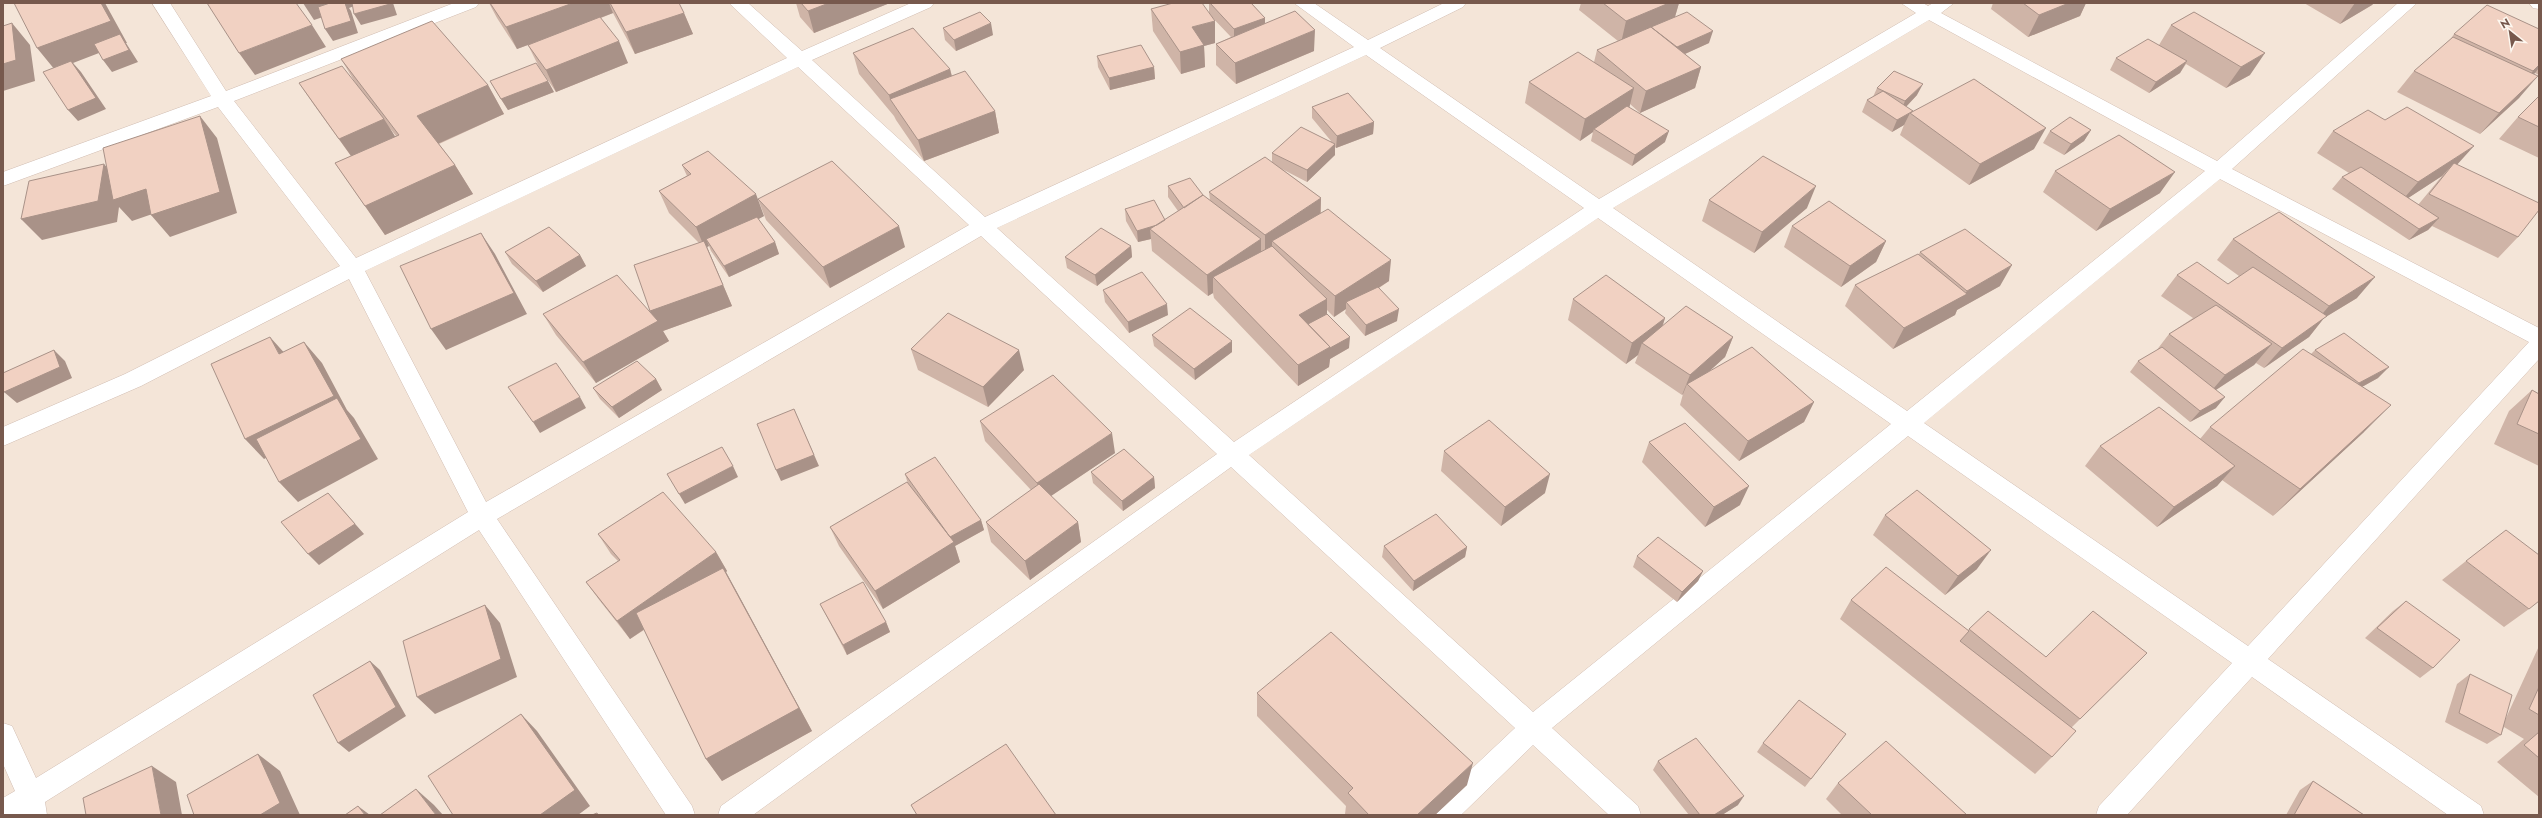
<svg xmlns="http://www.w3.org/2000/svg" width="2542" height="818" font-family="Jost,sans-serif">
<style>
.residential{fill:#f4e5d8}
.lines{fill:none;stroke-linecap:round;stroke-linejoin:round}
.street-casing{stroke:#d1bdb2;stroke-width:1}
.street{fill:#fff;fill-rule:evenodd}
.wall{fill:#cfb4a7;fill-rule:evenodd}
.shaded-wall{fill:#a99288}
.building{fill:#f1d1c2;stroke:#a99288}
</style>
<rect width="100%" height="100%" fill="#fcf4ea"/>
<!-- residential -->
<path class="residential" d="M3,3H2539V815H3Z"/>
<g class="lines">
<!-- street casing -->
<g class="street-casing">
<path id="street" d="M152,3H170L226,91L454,3H479L476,7L234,101L356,258L787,58L729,3H748L802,51L911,3H934L931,7L812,60L985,217L1354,47L1294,3H1314L1368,40L1444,3H1466L1463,7L1380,48L1599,199L1916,13L1901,3H1923L1928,6L1933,3H1954L1941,13L2217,161L2398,3H2417L2232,169L2539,328V359L2268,659L2481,806L2484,815H2448L2252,677L2127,815H2096L2099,806L2232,663L1908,436L1552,728L1638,806L1641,815H1609L1533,745L1461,815H1429L1432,806L1515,728L1231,467L753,815H718L721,806L1217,454L981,236L497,519L692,806L695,815H666L479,530L45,802L47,815H3V798L15,791L3,764V723L12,726L36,778L468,512L349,279L141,386L3,446V427L125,374L340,266L218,107L3,186V172L211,96ZM1929,20L2205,171L1907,411L1613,208ZM1366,55L1584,208L1234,442L997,228ZM798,67L969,225L486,502L365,271ZM2220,179L2529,342L2248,646L1924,423ZM1598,218L1891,424L1533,712L1249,455Z
M2529,3H2539V9L2533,8Z"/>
</g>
<!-- street -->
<use href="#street" class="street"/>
</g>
<!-- wall -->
<path class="wall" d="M489,3H679L684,13L693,34L635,54L613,13L601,18L628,63L556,92L539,67L528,45L547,38L517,49L497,18Z
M796,3H890L814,33L800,17Z
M1209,3H1251L1265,18V24L1314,51L1236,84L1216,65V44L1231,37L1209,14Z
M1581,3H1679L1675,17L1709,43L1685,54L1701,67L1695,88L1640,113L1630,104L1629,107L1665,142L1632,166L1591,141L1593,132L1580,141L1525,103L1529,82L1594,62L1597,50L1618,41L1579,10Z
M1993,3H2086L2080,16L2028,37L1991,9Z
M2304,3H2374L2372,5L2340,24Z
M1151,9L1215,43L1204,46L1205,67L1181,74L1153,31Z
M2194,12L2250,75L2226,88L2186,64L2180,73L2149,93L2110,70L2116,58L2159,45L2171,25Z
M943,28L993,35L956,51L945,40Z
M2539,29V75L2535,73L2533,74L2519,98L2480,134L2397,92L2414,71L2450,40L2454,34Z
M853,53L950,69L952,76L995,111L999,133L924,161L896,120L894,116L859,74Z
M1097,56L1154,67L1155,79L1110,90L1098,67Z
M341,59L488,85L504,114L439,144L455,165L473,194L385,235L335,163L351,156L314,105L299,83L356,84ZM389,127L396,136L395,137Z
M490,81L554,92L508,110L497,93Z
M1877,88L1917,95L1906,107L1913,111L2034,149L1969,185L1900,135L1904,125L1892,132L1862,112L1867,100L1873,97Z
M2539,96V158L2499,139L2518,117Z
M1312,107L1374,122L1373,134L1336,148L1335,147V155L1307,182L1282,169L1321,198V213L1389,281L1379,288L1397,321L1365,336L1345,313L1346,309L1334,317L1327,310V314L1349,348L1330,359L1329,367L1298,386L1214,298L1213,293L1208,296L1152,251L1151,239L1138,242L1126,221L1125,209L1165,220L1178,211L1168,197V186L1203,195L1210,200L1209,192L1272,162V153L1331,141L1312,118Z
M2091,130L2084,141L2064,155L2043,143L2050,131Z
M2333,131L2458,165L2518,237L2498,258L2432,226L2428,230L2409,240L2332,189L2342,177L2349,173L2317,153ZM2442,176L2418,205L2408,198Z
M682,165L764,216L758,219L775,242L779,254L729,277L711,251L709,246L707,247L732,306L663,331L669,341L596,383L556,335L543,314H652L650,311L699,243L669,213L659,191L687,176Z
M2055,171L2160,193L2096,231L2043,192Z
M758,199L905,247L830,288L766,220Z
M1709,200L1807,208L1754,253L1702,221Z
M1792,226L1886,241L1876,262L1841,287L1784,247Z
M2233,239L2357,298L2324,318L2309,337L2264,368L2256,363L2254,365L2216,390V408L2190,422L2130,372L2138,361L2156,351L2169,334L2193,318L2161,296L2177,275L2228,284L2239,276L2217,260Z
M1131,246L1132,257L1097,286L1067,268L1065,257Z
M505,252L580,255L586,266L543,292L512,264Z
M1920,252L2000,286L1957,310L1955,315L1893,349L1845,306L1855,285L1919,254Z
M1103,290L1168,315L1129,333L1105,302Z
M1573,299L1665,318L1663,325L1733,337L1725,357L1707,373L1814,402L1804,422L1739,461L1680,405L1683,394L1682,395L1635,363L1638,355L1626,364L1568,320Z
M1152,335L1232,352L1195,380L1154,346Z
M911,349L1024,370L988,407L918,370Z
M2315,350L2378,378L2362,387L2364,432L2273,516L2222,480L2217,486L2157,527L2085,466L2100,446L2200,439L2210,427L2311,354Z
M656,379L662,390L619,418L600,399L593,388Z
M2532,390L2539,394V466L2494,444L2509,411Z
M980,421L1115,453L1051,496L1078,522L1081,542L1030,580L991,542L986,522L1031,490L985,441Z
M1649,442L1740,505L1705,527L1642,462Z
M1444,451L1545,493L1501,526L1441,471Z
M1091,472L1154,477L1155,488L1123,511L1093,483Z
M905,474L981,520L984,530L955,546L960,562L883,609L839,546L830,527L908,484Z
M1885,515L1977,569L1945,595L1873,535Z
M598,534L716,552L727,571L726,572L738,594L812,731L722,781L706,759L644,630L630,639L600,601L586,582L618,561L611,554Z
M1384,546L1467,547L1465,557L1413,591L1382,557Z
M1637,556L1703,571L1698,581L1677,602L1633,567Z
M2466,561L2529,609L2504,627L2442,580Z
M1851,600L1968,630L1969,629L2046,657L2147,653L2072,727L2052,757L2035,774L1840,619Z
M2406,601L2433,668L2420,678L2365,638L2393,611Z
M820,604L886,622L890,632L847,655Z
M2539,646V797L2497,762L2524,739L2504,727L2501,735L2487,744L2445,722L2457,684L2470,674L2506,718Z
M1257,693L1467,785L1435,815H1346L1345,814L1346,806L1257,716Z
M1846,734L1805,787L1757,752L1763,743Z
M1658,761L1738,805L1722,815H1689L1653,770Z
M2313,781L2364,815H2286L2300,790Z
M1838,783L1967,815H1842L1826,799Z"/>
<!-- shaded-wall -->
<path class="shaded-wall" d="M101,3H105L127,43H126L138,62L112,72L103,60L125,43L73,63L81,72L106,109L78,121L68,110L55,70L37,48Z
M303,3H362L349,8L351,11L358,33L333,41L325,29L347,9L314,20Z
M390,3H393L397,15L361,25L354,14Z
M573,3H609L613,13L517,49L506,27Z
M829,3H890L814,33L808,11Z
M1669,3H1679L1674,20L1621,43L1626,21Z
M2069,3H2086L2080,16L2028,37L2039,15Z
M2355,3H2374L2372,5L2340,24Z
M684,13L693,34L635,54L626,32Z
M1265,18V29L1234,41V29Z
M1215,21V43L1204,46L1205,67L1181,74L1180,52L1192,27Z
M12,23L30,45L35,81L3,91V64Z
M991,23L993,35L956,51L954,40Z
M312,25L326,47L255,75L239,53Z
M1315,30L1314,51L1236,84L1235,63Z
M1713,31L1709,43L1667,62L1670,50Z
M619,41L628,63L556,92L546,70Z
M2265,53L2250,75L2226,88L2241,67Z
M2187,61L2180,73L2149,93L2156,82Z
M2539,65V68L2535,73L2514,93L2533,71Z
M1154,67L1155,79L1110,90L1109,78Z
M1701,67L1695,88L1640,113L1646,91Z
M950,69L955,90L890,99L889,95Z
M2538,76L2519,98L2480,134L2499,113Z
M548,81L554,92L508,110L501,99Z
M1923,84L1917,95L1900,113L1905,101Z
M488,85L504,114L435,145L417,116Z
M1634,88L1629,109L1594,129L1593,132L1580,141L1585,119Z
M995,111L999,133L924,161L918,140Z
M1910,113L1904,125L1892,132L1897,120Z
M200,116L217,138L237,213L170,237L151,215Z
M384,119L398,141L354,160L339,139Z
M1374,122L1373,134L1336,148L1337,136Z
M2046,128L2034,149L1969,185L1980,164Z
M2091,130L2084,141L2064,155L2071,144Z
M1669,131L1665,142L1632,166L1635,155Z
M1335,144V155L1307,182V170Z
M2474,146L2455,167L2454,163L2442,176L2399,204L2418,182Z
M104,164L122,185L146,189L164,210L132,221L119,207L117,222L42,240L21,219Z
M455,165L473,194L385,235L365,206Z
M2175,172L2160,193L2096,231L2110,209Z
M1816,186L1807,208L1754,253L1762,232Z
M756,194L764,216L710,246L706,239L709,246L707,247L732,306L663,331L669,341L596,383L583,362L656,322L650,311L705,249L696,227Z
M1321,198L1320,219L1272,241V252L1265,256V235Z
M2439,218L2428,230L2409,240L2419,229Z
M1166,222L1150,229L1151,239L1138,242L1137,231Z
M899,226L905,247L830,288L823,267Z
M481,233L495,254L527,314L446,350L431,329Z
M1261,239V260L1213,277V293L1208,296L1207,275Z
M1886,241L1876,262L1841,287L1850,266Z
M775,242L779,254L729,277L724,266Z
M1131,246L1132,257L1097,286L1095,275Z
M580,255L586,266L543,292L536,281Z
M1391,260L1389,281L1350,306L1346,302V309L1334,317L1335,296Z
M2012,265L2000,286L1957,310L1955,315L1893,349L1904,328L1964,295L1967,291Z
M2375,277L2357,298L2324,318L2309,337L2264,368L2282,348L2311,327L2329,306Z
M1327,299V320L1309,330L1299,315Z
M1167,304L1168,315L1129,333L1128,322Z
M1399,309L1397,321L1365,336L1366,325Z
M1665,318L1658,339L1642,343L1638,355L1626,364L1632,343Z
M270,337L288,357L279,354Z
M1350,337L1349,348L1330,359L1329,367L1298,386V365L1330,347Z
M1733,337L1725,357L1691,388L1687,384L1683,394L1682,395L1690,375Z
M1232,341V352L1195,380L1194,369Z
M304,342L322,363L347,410L354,418L378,459L298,502L279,482L348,417L264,459L245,439Z
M2272,344L2254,365L2208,395L2225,375Z
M54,350L65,361L72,378L17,403L4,392Z
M1019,350L1024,370L988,407L983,387Z
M2389,367L2378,378L2349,394L2359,383Z
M656,379L662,390L619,418L612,407Z
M580,397L586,408L540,433L533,422Z
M2225,397L2216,408L2190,422L2200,411Z
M1814,402L1804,422L1739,461L1748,441Z
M2391,405L2364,432L2273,516L2300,489Z
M794,409L819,466L781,481L776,470Z
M1112,433L1115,453L1042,502L1037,483Z
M733,466L738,477L685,504L679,494Z
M2235,466L2217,486L2157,527L2174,507Z
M1550,474L1545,493L1501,526L1505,507Z
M1154,477L1155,488L1123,511L1122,501Z
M1749,486L1740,505L1705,527L1714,507Z
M328,493L364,534L319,565L308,554Z
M981,520L984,530L955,546L960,562L883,609L875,591L952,543L950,537Z
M1078,522L1081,542L1030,580L1025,561Z
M1467,547L1465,557L1413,591L1414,581Z
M1991,550L1977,569L1945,595L1958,576Z
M716,552L727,571L726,572L738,594L812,731L722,781L706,759L726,573L630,639L617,621Z
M1703,571L1698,581L1677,602L1682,592Z
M485,605L500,623L517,677L435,714L417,697Z
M886,622L890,632L847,655L843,645Z
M370,661L380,670L406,716L349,752L338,743Z
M521,714L537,731L590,806L578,815H540Z
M258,754L280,771L300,815H260Z
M1473,763L1467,785L1435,815H1417Z
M152,766L176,782L182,815H161Z
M416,789L434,805L443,815H436Z
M1744,796L1738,805L1722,815H1714Z
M358,806L370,815H365Z"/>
<!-- building -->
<path class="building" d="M14,3H101L111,21L37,48Z
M207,3H296L312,25L239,53Z
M330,3H345L351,21L325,29L318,7Z
M352,3H390V4L354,14Z
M490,3H573L506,27Z
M610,3H679L684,13L626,32Z
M801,3H829L808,11Z
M1173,3H1202L1215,21L1192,27L1204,45L1180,52L1151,9Z
M1210,3H1251L1265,18L1234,29Z
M1603,3H1669L1626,21Z
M2023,3H2069L2039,15Z
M2487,5L2539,29V65L2533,71L2454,34Z
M1295,11L1315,30L1235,63L1216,44Z
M980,12L991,23L954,40L943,28Z
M1687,12L1713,31L1677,47L1651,27Z
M2194,12L2265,53L2241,67L2171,25Z
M600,17L619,41L546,70L528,45Z
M432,21L488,85L417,116L455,165L365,206L335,163L399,135L341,59Z
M12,23L16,60L3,64V26Z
M1651,27L1701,67L1646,91L1597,50Z
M913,28L950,69L889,95L853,53Z
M120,34L129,50L103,60L94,44Z
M2453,37L2538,76L2499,113L2414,71Z
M2148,39L2187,61L2156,82L2116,58Z
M1141,45L1154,67L1109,78L1097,56Z
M1578,52L1634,88L1585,119L1529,82Z
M71,61L96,98L68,110L43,72Z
M536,63L548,81L501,99L490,81Z
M342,66L384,119L339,139L299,83Z
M965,71L995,111L918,140L890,99Z
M1894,71L1923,84L1905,101L1877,88Z
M1974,79L2046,128L1980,164L1910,113Z
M1883,91L1913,111L1897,120L1867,100Z
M1348,93L1374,122L1337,136L1312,107Z
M2539,96V127L2518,117Z
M1627,106L1669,131L1635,155L1594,129Z
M2407,107L2474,146L2418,182L2333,131L2368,110L2385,120Z
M200,116L220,192L151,215L146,189L113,200L103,148Z
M2070,117L2091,130L2071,144L2050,131Z
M1301,127L1335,144L1307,170L1272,153Z
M2119,135L2175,172L2110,209L2055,171Z
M708,151L756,194L696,227L659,191L691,174L682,165Z
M1763,156L1816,186L1762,232L1709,200Z
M1265,157L1321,198L1265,235L1209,192Z
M832,161L899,226L823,267L758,199Z
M2454,163L2539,203V210L2518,237L2429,194Z
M104,164L98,201L21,219L29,181Z
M2361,167L2439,218L2419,229L2342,177Z
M1190,178L1203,195L1184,208L1168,186Z
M1203,195L1261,239L1207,275L1150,229Z
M1154,200L1165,220L1157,225L1137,231L1125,209Z
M1829,201L1886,241L1850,266L1792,226Z
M1328,209L1391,260L1335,296L1272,241Z
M2279,212L2375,277L2329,306L2233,239Z
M757,217L775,242L724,266L706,239Z
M549,227L580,255L536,281L505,252Z
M1101,228L1131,246L1095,275L1065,257Z
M1965,229L2012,265L1967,291L1920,252Z
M481,233L514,293L431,329L400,266Z
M704,241L723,285L650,311L634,265Z
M1272,246L1327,299L1299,315L1330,347L1298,365L1213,277Z
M1918,254L1967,294L1904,328L1855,285Z
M2197,262L2228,284L2253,267L2327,316L2282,348L2177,275Z
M1142,272L1167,304L1128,322L1103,290Z
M617,275L658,321L583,362L543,314Z
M1606,275L1665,318L1632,343L1573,299Z
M1378,287L1399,309L1366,325L1346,302Z
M2216,305L2272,344L2225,375L2169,334Z
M1686,306L1733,337L1690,375L1642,343Z
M1190,308L1232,341L1194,369L1152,335Z
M948,313L1019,350L983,387L911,349Z
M1327,314L1350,337L1330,348V347L1308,324Z
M2344,333L2389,367L2359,383L2315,350Z
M270,337L279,354L304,342L334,396L245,439L211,364Z
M1752,347L1814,402L1748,441L1687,384Z
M2162,347L2225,397L2200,411L2138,361Z
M2303,349L2391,405L2300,489L2210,427Z
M54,350L60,367L4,392L3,389V373Z
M637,361L656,379L612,407L593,388Z
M556,363L580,397L533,422L508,387Z
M1053,375L1112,433L1037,483L980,421Z
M2532,390L2539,394V434L2517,424Z
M337,398L361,439L279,482L256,439Z
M2159,407L2235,466L2174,507L2100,446Z
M794,409L814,455L776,470L757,424Z
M1489,420L1550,474L1505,507L1444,451Z
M1685,423L1749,486L1714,507L1649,442Z
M722,447L733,466L679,494L667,474Z
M1124,449L1154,477L1122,501L1091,472Z
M935,457L981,520L950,537L905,474Z
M907,482L954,542L875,591L830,527Z
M1039,484L1078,522L1025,561L986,522Z
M1917,490L1991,550L1958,576L1885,515Z
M663,492L716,552L617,621L586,582L620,560L598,534Z
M328,493L355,524L308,554L281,522Z
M1436,514L1467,547L1414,581L1384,546Z
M2506,530L2539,555V601L2529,609L2466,561Z
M1658,537L1703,571L1682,592L1637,556Z
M1886,567L1969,631L1960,641L2076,731L2052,757L1851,600Z
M723,568L799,708L706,759L636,613Z
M863,582L886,622L843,645L820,604Z
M2406,601L2460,640L2433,668L2377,628Z
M485,605L501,659L417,697L403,641Z
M1988,611L2046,657L2093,611L2147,653L2080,719L1969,629Z
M1331,632L1473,763L1417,815H1369L1348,793L1353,788L1257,693Z
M370,661L396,707L338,743L313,695Z
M2470,674L2512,695L2501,735L2459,713Z
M2539,687V715L2529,709Z
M1799,700L1846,734L1811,779L1763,743Z
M521,714L575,790L540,815H453L428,776Z
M2539,732V758L2524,745Z
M1696,738L1744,796L1714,815H1700L1658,761Z
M1886,741L1967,815H1872L1838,783Z
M1006,744L1056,815H917L911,805Z
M258,754L280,803L260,815H194L187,795Z
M152,766L161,815H86L83,798Z
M2313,781L2364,815H2294Z
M416,789L436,815H380Z
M358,806L365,815H345Z
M597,813L598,815H592Z"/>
<!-- border -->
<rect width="2542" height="818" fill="none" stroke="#77594d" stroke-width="8"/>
<!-- north arrow -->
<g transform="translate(2510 32) rotate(330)" stroke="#fef8f0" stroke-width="3" paint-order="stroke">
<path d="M0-3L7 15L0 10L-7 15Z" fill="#77594d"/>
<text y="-6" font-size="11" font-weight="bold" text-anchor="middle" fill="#77594d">N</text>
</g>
</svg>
